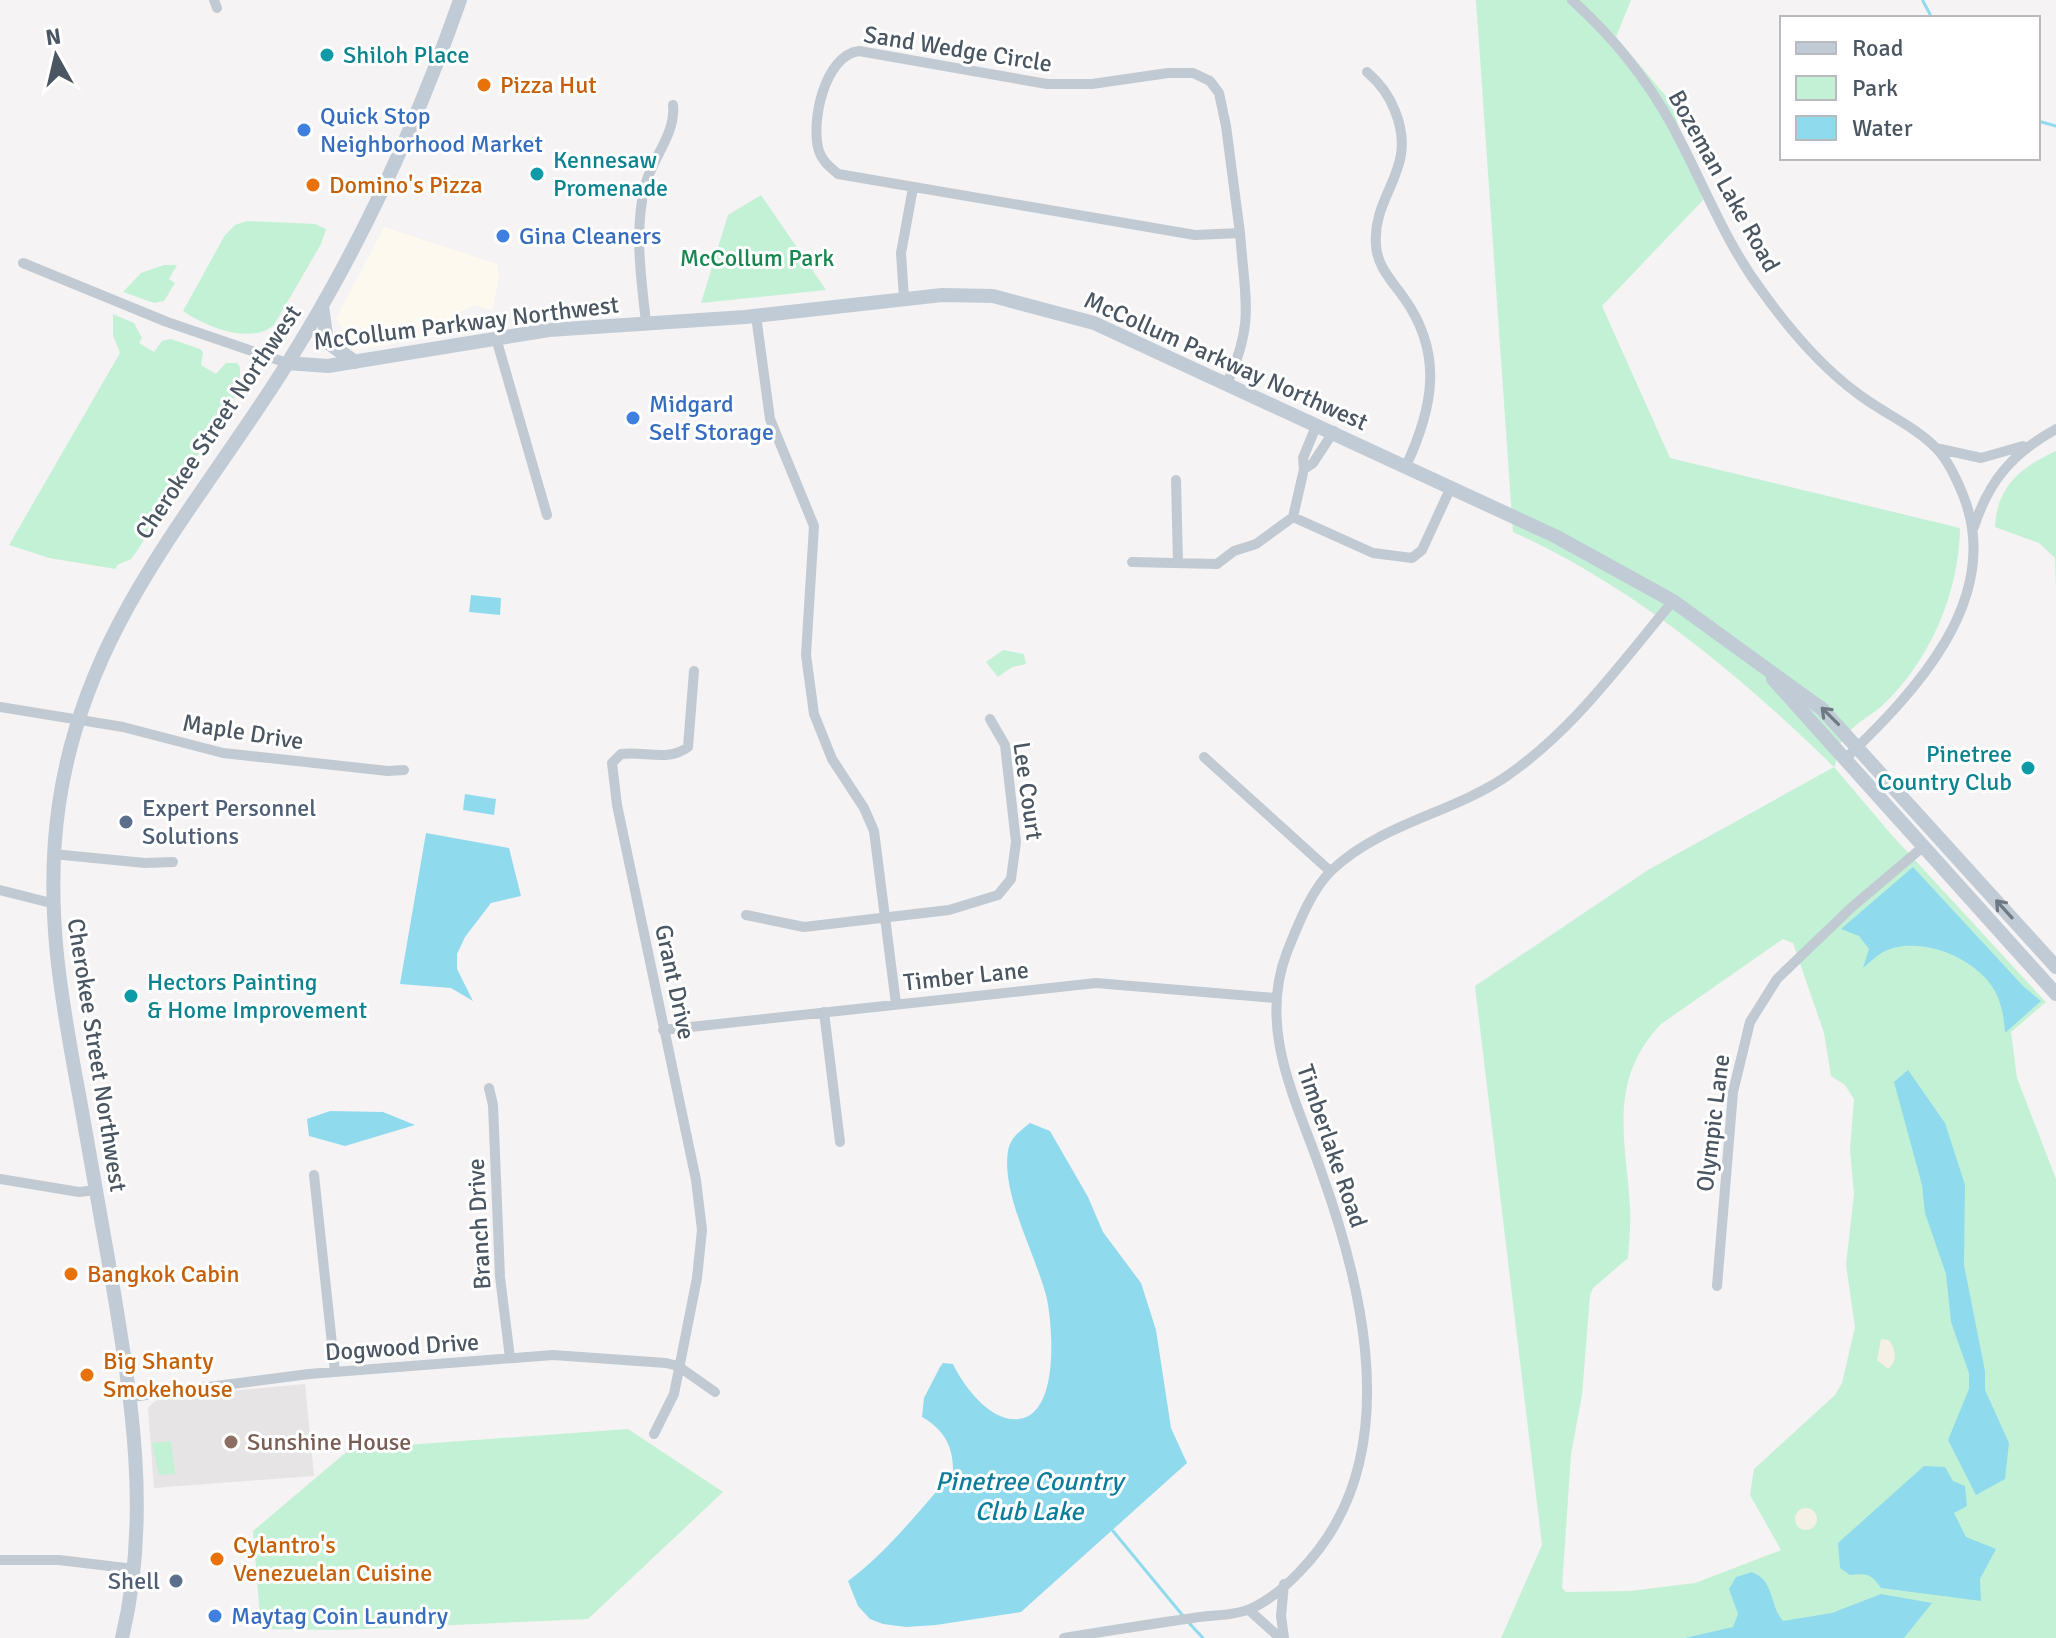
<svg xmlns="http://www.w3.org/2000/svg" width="2056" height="1638" font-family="Signika,sans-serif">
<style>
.commercial{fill:#fdf9ef}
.education{fill:#e6e4e5}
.green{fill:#c3f1d5;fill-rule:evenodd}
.sand{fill:#f5f0e5}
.water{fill:#90daee}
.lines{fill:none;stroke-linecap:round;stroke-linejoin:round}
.stream{stroke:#90daee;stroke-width:3}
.street{stroke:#c1cad2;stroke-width:10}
.secondary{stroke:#c1cbd6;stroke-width:14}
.oneway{stroke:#6e7984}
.culture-dot{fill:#0f9aa8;stroke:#fff;stroke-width:3}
.food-dot{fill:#e8710a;stroke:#fff;stroke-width:3}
.shop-dot{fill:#3f7fe0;stroke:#fff;stroke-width:3}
.service-dot{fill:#5c6f8a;stroke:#fff;stroke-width:3}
.education-dot{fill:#8d6e63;stroke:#fff;stroke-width:3}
.labels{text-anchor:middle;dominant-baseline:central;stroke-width:6;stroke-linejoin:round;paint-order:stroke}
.street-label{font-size:24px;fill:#4a5661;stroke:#fff}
.culture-label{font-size:24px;fill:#0d838f;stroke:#fff;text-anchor:start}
.food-label{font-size:24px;fill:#c56008;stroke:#fff;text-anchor:start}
.shop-label{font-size:24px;fill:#366cbe;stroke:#fff;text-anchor:start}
.park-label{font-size:24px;fill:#17864f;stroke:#fff}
.service-label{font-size:24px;fill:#4e5e75;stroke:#fff;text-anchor:start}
.education-label{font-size:24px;fill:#785e54;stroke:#fff;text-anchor:start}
.water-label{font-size:26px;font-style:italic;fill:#0c7c9b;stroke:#fff}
</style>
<rect width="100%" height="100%" fill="#f5f3f3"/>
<!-- commercial -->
<path class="commercial" d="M384,227L497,264L499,278L492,310L475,305L459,313L453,327L454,334L354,350L336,318Z"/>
<!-- education -->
<path class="education" d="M305,1384L314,1476L154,1488L148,1408L155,1401L197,1394Z"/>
<!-- green -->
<path class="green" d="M1476,0H1631L1616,37L1670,101L1703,200L1602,306L1670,458L1960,528C1959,593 1930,661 1882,706C1871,715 1845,730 1841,743C1838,752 1838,758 1834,767L1890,833L2056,1013L2046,1002L2011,1032L2017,1078L2056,1179V1638H1501L1542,1545L1475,986L1648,870L1834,767C1741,676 1633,586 1513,532ZM1783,939L1793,943L1824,1033L1831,1076L1845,1085L1854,1099L1850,1150L1854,1194L1846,1265L1855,1327L1842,1383L1835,1395L1754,1469L1750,1495L1781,1550L1695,1583L1630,1591L1566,1592L1562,1588L1571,1454L1582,1395L1590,1295L1593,1288L1628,1258C1629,1241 1631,1224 1630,1207C1626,1139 1607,1081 1661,1024Z
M761,195L826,290L701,303L728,215Z
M247,221L315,224L326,229L321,244L274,325C251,345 206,327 183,311L225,235L235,225Z
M164,265H177L169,279L175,283L164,301L154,303L123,292L141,273Z
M113,314L134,323L142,338L139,343L154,352L162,341L171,339L200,349L203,352L201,365L216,374L226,363H237L240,367V389L137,551L131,559L117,565L116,569L49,558L9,545L120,353L113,335Z
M2056,451V589L2055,558L2039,543L1995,527C1997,486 2021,467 2056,451Z
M1003,650L1024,654L1026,664L1012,667L998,677L986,662Z
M628,1429L723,1492L588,1619L338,1630L261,1629L253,1531L350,1449Z
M171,1441L175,1474L159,1475L152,1443Z"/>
<!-- sand -->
<path class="sand" d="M1881,1339L1889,1340C1896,1350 1898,1361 1888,1369L1877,1360Z
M1795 1519a11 11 0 1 1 22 0a11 11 0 1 1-22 0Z"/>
<!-- water -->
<path class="water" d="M471,595L501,598L500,615L469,612Z
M465,794L496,799L494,815L463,810Z
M426,833L509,848L521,896L491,903L465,937L457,954V969L473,1001L451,988L400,984Z
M1913,867L2023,986L2041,1001L2005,1033C2004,1016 2001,999 1991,985C1970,955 1917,935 1883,952C1876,956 1869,963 1863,968L1869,949L1859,936L1841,929Z
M1908,1070L1945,1123L1965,1185L1964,1265L1985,1371V1390L2009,1443L2005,1479L1976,1495L1948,1440L1969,1389V1373L1951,1322L1946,1274L1925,1213L1922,1185L1894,1082Z
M330,1111L383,1112L415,1125L345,1146L309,1136L307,1119Z
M1030,1123L1050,1131L1088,1197L1103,1232L1141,1283L1156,1330L1171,1428L1187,1463L1021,1612L936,1625L906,1627L883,1624L870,1619L858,1606L848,1581C890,1550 918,1511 953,1473C954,1448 945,1430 922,1417L924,1398L940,1367L943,1363L953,1364C964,1387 991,1423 1019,1419C1059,1414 1053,1329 1047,1299C1037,1257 1001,1195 1008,1151C1010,1138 1020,1131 1030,1123Z
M1924,1466L1945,1467L1953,1481L1965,1486L1967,1506L1954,1513L1966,1537L1996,1549L1980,1579L1981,1601L1881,1588C1872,1574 1867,1573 1850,1575L1840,1568L1838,1543Z
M1752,1572C1775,1581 1769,1605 1783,1621L1832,1613L1881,1594L1932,1603L1904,1638H1685L1733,1627L1738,1614L1729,1589L1736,1577Z"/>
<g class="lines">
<!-- stream -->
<path class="stream" d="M1923,1L1932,18
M2038,121L2056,126
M1113,1531L1184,1617
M1189,1623L1203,1638"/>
<!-- street -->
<path class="street" d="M214,0L217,8
M1572,0C1612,36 1647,79 1673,127C1702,180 1723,238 1759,287C1786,325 1819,365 1857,393C1881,412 1915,426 1936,448C1948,460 1957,480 1963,495C2005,599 1913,694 1845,759
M1367,72C1380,83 1389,95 1395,111C1419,170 1372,193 1376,245C1377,267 1393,282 1404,298C1444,354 1433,408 1406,466
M23,263L167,322L287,363
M904,298L901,253L913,188
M756,316L770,419L814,526L806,655L814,714L832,759L864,808L874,831L896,1004
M646,322C641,278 634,230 645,186C652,158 676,134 673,105
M496,338L547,515
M1228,381C1253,326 1246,303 1241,245L1240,233L1226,126L1219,93L1210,81L1193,73H1168L1092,84H1047L859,51C825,55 810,122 819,151C822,161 830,167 838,174L1195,235L1240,233
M1936,448L1981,458L2023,446
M1304,469L1313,463L1334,431
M1176,480L1178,563
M1293,517L1373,553L1412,558L1422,550L1451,487
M1974,527C1989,480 2013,453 2056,429
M1132,562L1217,564L1234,551L1256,544L1293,517L1304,469L1303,458L1317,424
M0,707L123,727L223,753L388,771L404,770
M1204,757L1330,871
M53,854L145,863L173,862
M0,890L51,903
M746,915L804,927L949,910L998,895L1011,879L1016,842L1005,745L990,719
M824,1012L840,1142
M663,1030L1096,983L1275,998
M489,1088L493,1105L500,1277L510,1358
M314,1175L335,1372
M0,1179L79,1192L96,1190
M1717,1286L1733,1092L1750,1022L1777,979L1852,907L1924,846
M131,1397L309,1374L553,1355L666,1363L678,1366L715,1392
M654,1434L674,1394L697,1278L702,1230L696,1180L617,805L612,763L621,754C645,751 668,762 688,747L694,671
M0,1560H59L134,1569
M1284,1584L1281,1616L1284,1638
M1249,1610L1280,1638
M1064,1638C1107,1631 1150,1624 1193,1618C1210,1615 1234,1616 1250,1609C1283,1595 1319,1554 1336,1523C1394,1420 1360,1280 1322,1174C1297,1101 1257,1030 1287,952C1298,925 1311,890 1332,870C1381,824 1449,814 1504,778C1573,731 1620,664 1673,601"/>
<!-- secondary -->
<path class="secondary" d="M322,306L327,342L355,362
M287,363L328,366L549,330L745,317L942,295L993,296L1094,323L1555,536L1673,601L1822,709L2056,967
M1773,679L2056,994
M122,1638C151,1518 132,1401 112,1281C101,1221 91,1160 80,1100C61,999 44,906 59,804C85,625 195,511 287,364C358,251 416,126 460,0"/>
</g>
<!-- one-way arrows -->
<defs><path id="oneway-shaft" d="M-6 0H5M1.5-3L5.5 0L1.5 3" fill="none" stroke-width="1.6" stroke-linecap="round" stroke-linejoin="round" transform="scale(2)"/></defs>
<g class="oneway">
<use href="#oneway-shaft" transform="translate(1830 716) rotate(-135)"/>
<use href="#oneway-shaft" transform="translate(2004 909) rotate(-132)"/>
</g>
<!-- markers -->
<g class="culture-dot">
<circle cx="327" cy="55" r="8"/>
<circle cx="537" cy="174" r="8"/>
<circle cx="2028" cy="768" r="8"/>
<circle cx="131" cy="996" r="8"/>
</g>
<g class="food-dot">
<circle cx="484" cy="85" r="8"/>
<circle cx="313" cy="185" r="8"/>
<circle cx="71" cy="1274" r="8"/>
<circle cx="87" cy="1375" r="8"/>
<circle cx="217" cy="1559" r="8"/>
</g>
<g class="shop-dot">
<circle cx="304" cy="130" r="8"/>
<circle cx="503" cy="236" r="8"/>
<circle cx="633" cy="418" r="8"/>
<circle cx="215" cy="1616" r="8"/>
</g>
<g class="service-dot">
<circle cx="126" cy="822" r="8"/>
<circle cx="176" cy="1581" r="8"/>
</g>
<circle class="education-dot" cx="231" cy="1442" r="8"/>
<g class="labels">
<!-- street labels -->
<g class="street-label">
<text transform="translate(958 49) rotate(9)">Sand Wedge Circle</text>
<text transform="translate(1724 181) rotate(61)">Bozeman Lake Road</text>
<text transform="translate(466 323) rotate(-7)">McCollum Parkway Northwest</text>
<text transform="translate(1226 361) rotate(24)">McCollum Parkway Northwest</text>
<text transform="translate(218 422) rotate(-56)">Cherokee Street Northwest</text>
<text transform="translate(243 732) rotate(9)">Maple Drive</text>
<text transform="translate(1028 791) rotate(82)">Lee Court</text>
<text transform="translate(966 976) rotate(-6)">Timber Lane</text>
<text transform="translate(675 982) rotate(78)">Grant Drive</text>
<text transform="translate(97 1055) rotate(81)">Cherokee Street Northwest</text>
<text transform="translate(1713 1123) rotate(-83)">Olympic Lane</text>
<text transform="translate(1332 1146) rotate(71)">Timberlake Road</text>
<text transform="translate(479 1224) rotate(-93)">Branch Drive</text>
<text transform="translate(402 1347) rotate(-4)">Dogwood Drive</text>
</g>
<!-- culture labels -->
<g class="culture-label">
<text x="343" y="55">Shiloh Place</text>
<text x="553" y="160">Kennesaw<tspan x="553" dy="28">Promenade</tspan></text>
<text x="2012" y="754" text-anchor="end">Pinetree<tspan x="2012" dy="28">Country Club</tspan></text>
<text x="147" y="982">Hectors Painting<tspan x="147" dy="28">&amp; Home Improvement</tspan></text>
</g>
<!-- food labels -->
<g class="food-label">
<text x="500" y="85">Pizza Hut</text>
<text x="329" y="185">Domino's Pizza</text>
<text x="87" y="1274">Bangkok Cabin</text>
<text x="103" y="1361">Big Shanty<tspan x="103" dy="28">Smokehouse</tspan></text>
<text x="233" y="1545">Cylantro's<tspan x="233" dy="28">Venezuelan Cuisine</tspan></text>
</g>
<!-- shop labels -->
<g class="shop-label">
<text x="320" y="116">Quick Stop<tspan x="320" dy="28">Neighborhood Market</tspan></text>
<text x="519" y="236">Gina Cleaners</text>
<text x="649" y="404">Midgard<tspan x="649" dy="28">Self Storage</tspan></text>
<text x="231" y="1616">Maytag Coin Laundry</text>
</g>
<!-- park labels -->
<g class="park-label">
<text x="757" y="258">McCollum Park</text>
</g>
<!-- service labels -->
<g class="service-label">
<text x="142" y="808">Expert Personnel<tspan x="142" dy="28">Solutions</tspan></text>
<text x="160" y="1581" text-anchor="end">Shell</text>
</g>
<!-- education labels -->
<g class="education-label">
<text x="247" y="1442">Sunshine House</text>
</g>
<!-- water labels -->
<g class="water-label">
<text x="1029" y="1482">Pinetree Country<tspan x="1029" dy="30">Club Lake</tspan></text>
</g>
</g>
<!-- legend -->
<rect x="1780" y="16" width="260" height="144" fill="#ffffff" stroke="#b7bbc0" stroke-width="2"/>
<rect x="1796" y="42" width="40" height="12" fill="#c1cbd6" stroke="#b7bbc0" stroke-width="2"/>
<text x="1852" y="56" font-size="24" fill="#4a5661">Road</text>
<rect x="1796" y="76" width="40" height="24" fill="#c3f1d5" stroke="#b7bbc0" stroke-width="2"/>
<text x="1852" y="96" font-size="24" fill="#4a5661">Park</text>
<rect x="1796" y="116" width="40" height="24" fill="#90daee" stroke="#b7bbc0" stroke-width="2"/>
<text x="1852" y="136" font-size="24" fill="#4a5661">Water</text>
<!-- north arrow -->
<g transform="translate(56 56) rotate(352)" stroke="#ffffff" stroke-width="6" paint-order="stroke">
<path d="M0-6L14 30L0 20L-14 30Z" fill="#4a5661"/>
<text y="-12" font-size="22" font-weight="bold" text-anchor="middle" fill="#4a5661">N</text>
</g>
</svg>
